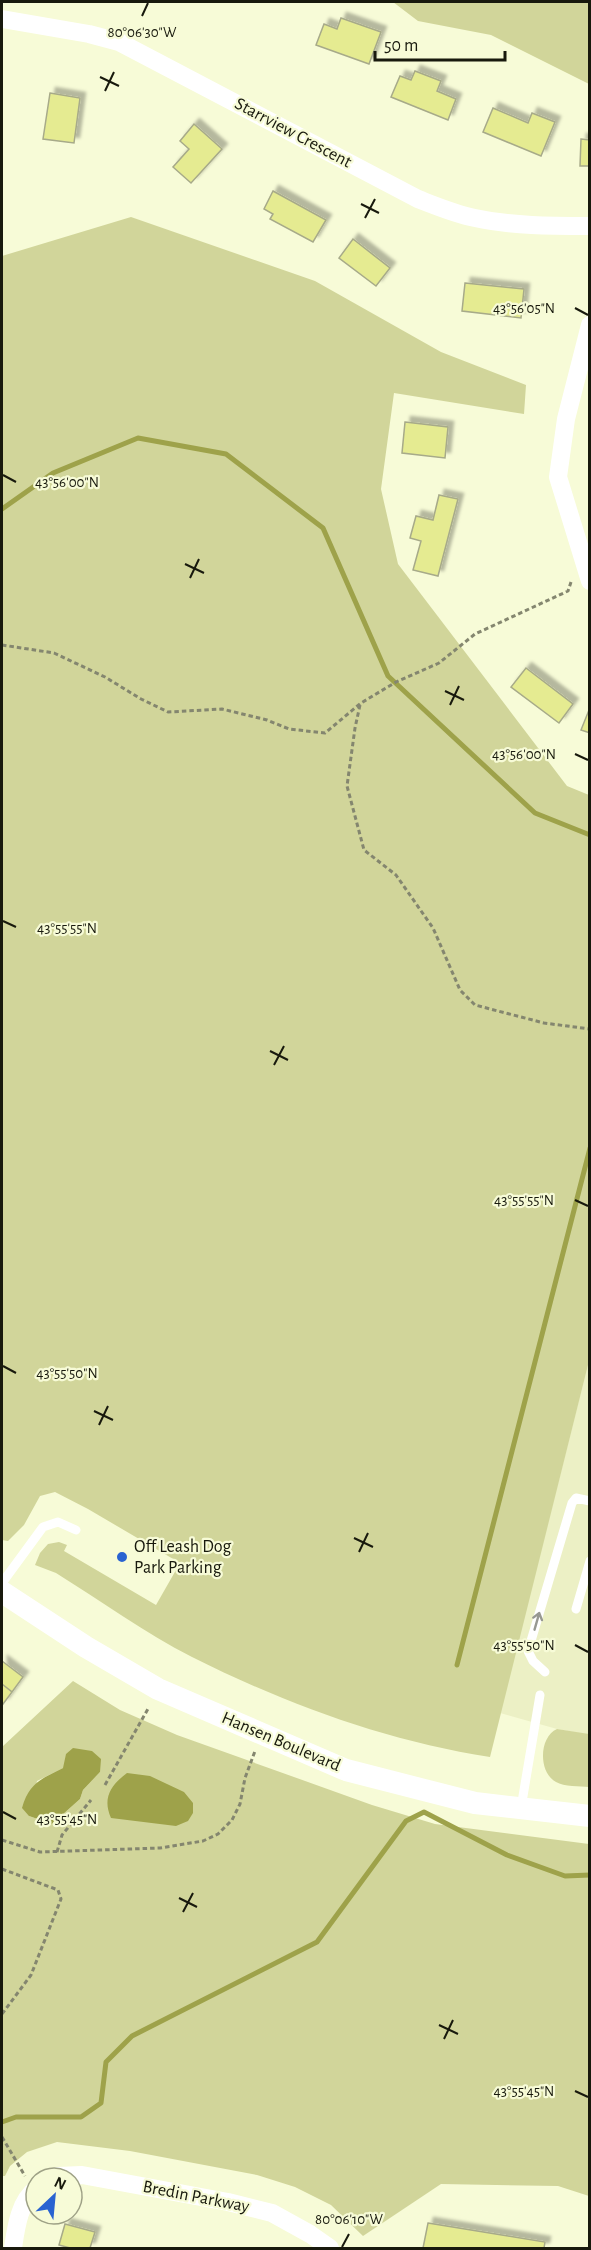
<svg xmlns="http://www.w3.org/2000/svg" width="591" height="2250" font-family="'Alegreya Sans',sans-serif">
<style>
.built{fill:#ecf0c5}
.green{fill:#d1d59a;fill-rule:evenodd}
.water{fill:#9ea24a}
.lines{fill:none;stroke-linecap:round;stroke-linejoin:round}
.stream{stroke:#9ea24a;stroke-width:5}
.building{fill:#e5eb91;stroke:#a7aa89;stroke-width:1.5;filter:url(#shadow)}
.path{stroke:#84866f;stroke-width:3;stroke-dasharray:4.5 3;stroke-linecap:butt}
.service{stroke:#fff;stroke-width:9}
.minor{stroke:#fff;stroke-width:18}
.tertiary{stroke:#fff;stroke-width:22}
.oneway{stroke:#979892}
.ticks{fill:none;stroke:#18190d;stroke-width:2}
.poi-dot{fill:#2963d1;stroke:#f7fbd7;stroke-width:2}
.labels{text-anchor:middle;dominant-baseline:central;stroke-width:4.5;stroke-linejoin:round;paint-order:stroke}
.street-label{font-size:18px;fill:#18190d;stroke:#f7fbd7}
.poi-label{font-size:18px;fill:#18190d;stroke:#f7fbd7;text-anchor:start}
.ticks-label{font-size:15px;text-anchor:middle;fill:#18190d;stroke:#f7fbd7;stroke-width:4.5;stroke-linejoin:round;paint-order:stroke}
</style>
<defs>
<filter id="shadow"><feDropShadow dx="5.5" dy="-5.5" stdDeviation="1.5" flood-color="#0004"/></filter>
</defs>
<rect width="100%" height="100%" fill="#f7fbd7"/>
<!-- built -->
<path class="built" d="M589,1361V1735L557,1729L500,1713Z"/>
<!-- green -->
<path class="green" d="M393,2H589V84L491,35L418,21Z
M131,217L315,281L441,352L526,385L524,414L394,393L381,489L398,564L567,786L589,795V1361L490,1757C386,1741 286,1704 192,1657C145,1633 101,1601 56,1573L35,1565L40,1553L48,1544L59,1542L67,1545L64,1551L156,1605L180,1563L88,1509L55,1492L40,1496L24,1525L8,1541L2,1540V256Z
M73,1681L120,1710L177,1735L372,1805L435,1824L589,1844V2196L558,2186L441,2184L363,2236L331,2205L295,2187L257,2175L130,2151L57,2142L27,2152L10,2166L5,2176H2V1747ZM63,1768L100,1772L83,1790L80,1799L52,1824L29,1816L37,1781Z
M557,1729L589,1734V1787C580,1786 564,1787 556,1782C538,1772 539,1737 557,1729Z"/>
<!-- water -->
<path class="water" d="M73,1748L92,1751L101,1759L100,1772L83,1790L80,1799L52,1824L29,1816L22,1808C29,1783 41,1779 63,1768L66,1754Z
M127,1773L150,1776L184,1792L193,1803V1813L188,1821L176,1826L111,1818C102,1798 111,1785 127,1773Z"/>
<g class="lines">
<!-- stream -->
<path class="stream" d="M2,509L53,473L138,438L226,454L323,528L388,676L535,813L590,835
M457,1665L590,1148
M2,2122L16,2117H81L101,2103L106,2062L132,2036L317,1942L406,1821L424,1812L507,1855L565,1876L590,1875"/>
</g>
<!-- building -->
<path class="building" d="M341,18L381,32L369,64L316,45L324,24L337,29Z
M415,71L441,81L437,91L456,99L448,120L391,97L400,76L411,80Z
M50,93L80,98L74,143L43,139Z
M493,108L528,123L532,113L555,122L541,156L483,132Z
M194,124L222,149L191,183L173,167L189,149L180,141Z
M581,139L590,140V166H580Z
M273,191L326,220L313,242L270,219L273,214L264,209Z
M353,239L390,268L376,286L339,258Z
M465,283L524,289L521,318L462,311Z
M405,422L448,427L445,458L402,453Z
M439,495L458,499L438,576L413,570L421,541L410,538L416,516L433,520Z
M526,668L573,704L559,723L511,687Z
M589,710L590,711V733L581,730Z
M2,1661L23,1677L12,1692L2,1684Z
M2,1684L12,1692L3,1704L2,1703Z
M428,2223L545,2242L544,2248H423Z
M65,2224L95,2232L90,2248H70L59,2245Z"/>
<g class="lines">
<!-- path -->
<path class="path" d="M2,645L54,653L105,677L141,699L168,712L222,709L267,720L289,729L325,733L361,703L396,682L439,663L475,634L568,591L571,582
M360,705L355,728L347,786L364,850L396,875L433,928L460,990L475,1005L544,1023L590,1029
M105,1785L149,1707
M2,1840L40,1852L160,1848L203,1841L218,1834L232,1820L240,1804L245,1778L255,1751
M57,1852L62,1835L91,1800
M2,1869L58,1890L61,1899L31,1975L2,2014
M2,2137L25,2176"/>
<!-- service -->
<path class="service" d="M2,1583L43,1527L58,1522L76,1530
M576,1609L590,1561
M545,1672L533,1661L528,1651L572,1503L576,1498L590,1501
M521,1808L540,1695"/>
<!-- minor -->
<path class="minor" d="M2,19L89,34L119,42L418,199C436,206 455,214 475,218C512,226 551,226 590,226
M590,325L566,419L558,477L590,581
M54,2178L58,2176L82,2175L228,2202L272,2213L310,2234L330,2248
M13,2248C16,2228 19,2202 36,2189"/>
<!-- tertiary -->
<path class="tertiary" d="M2,1592L86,1647L158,1689L346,1770L475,1803L590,1816"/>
</g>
<!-- one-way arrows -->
<defs><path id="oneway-shaft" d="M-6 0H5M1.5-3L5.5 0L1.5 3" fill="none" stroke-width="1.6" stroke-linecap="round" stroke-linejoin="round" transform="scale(1.5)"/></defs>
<use class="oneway" href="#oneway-shaft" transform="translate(537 1621) rotate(-74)"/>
<!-- ticks -->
<path class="ticks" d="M142,16L148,3M100,77L119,86M105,91L114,72M361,204L379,213M365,218L375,199M575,308L588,315M3,475L16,482M185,564L204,573M190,578L199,559M445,691L464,700M450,705L459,686M575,754L588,760M3,921L16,927M270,1051L288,1060M274,1065L284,1046M575,1200L588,1206M3,1366L16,1373M94,1411L113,1420M99,1425L108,1406M354,1538L373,1547M359,1552L368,1533M575,1645L588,1652M3,1812L16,1819M179,1898L197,1907M183,1912L193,1893M439,2025L458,2034M444,2039L453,2020M575,2091L588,2097M342,2247L349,2234"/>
<!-- markers -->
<circle class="poi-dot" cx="122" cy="1557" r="6"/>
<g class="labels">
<!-- street labels -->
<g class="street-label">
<text transform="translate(293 133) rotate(28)">Starrview Crescent</text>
<text transform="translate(281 1742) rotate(23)">Hansen Boulevard</text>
<text transform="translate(196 2197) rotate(11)">Bredin Parkway</text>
</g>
<!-- poi labels -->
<g class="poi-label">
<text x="134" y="1547">Off Leash Dog<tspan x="134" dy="21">Park Parking</tspan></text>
</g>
</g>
<g class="ticks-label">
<text x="142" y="37">80°06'30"W</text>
<text x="524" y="313">43°56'05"N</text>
<text x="67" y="487">43°56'00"N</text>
<text x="524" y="759">43°56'00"N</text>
<text x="67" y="933">43°55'55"N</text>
<text x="524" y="1205">43°55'55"N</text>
<text x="67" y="1378">43°55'50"N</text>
<text x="524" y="1650">43°55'50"N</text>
<text x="67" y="1824">43°55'45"N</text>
<text x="524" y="2096">43°55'45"N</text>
<text x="349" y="2224">80°06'10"W</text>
</g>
<!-- border -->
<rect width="591" height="2250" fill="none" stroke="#18190d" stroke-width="6"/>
<!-- north arrow -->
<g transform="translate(54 2196) rotate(26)"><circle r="28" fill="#f7fbd7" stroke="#9ea186" stroke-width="1.5"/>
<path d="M0-4.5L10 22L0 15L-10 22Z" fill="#2963d1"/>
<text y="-9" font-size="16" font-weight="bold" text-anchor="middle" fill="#18190d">N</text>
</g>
<!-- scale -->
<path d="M375 51v9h130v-9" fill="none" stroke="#18190d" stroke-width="3"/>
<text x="384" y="51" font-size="18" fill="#18190d" stroke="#f7fbd7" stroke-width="4.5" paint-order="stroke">50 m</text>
</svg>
